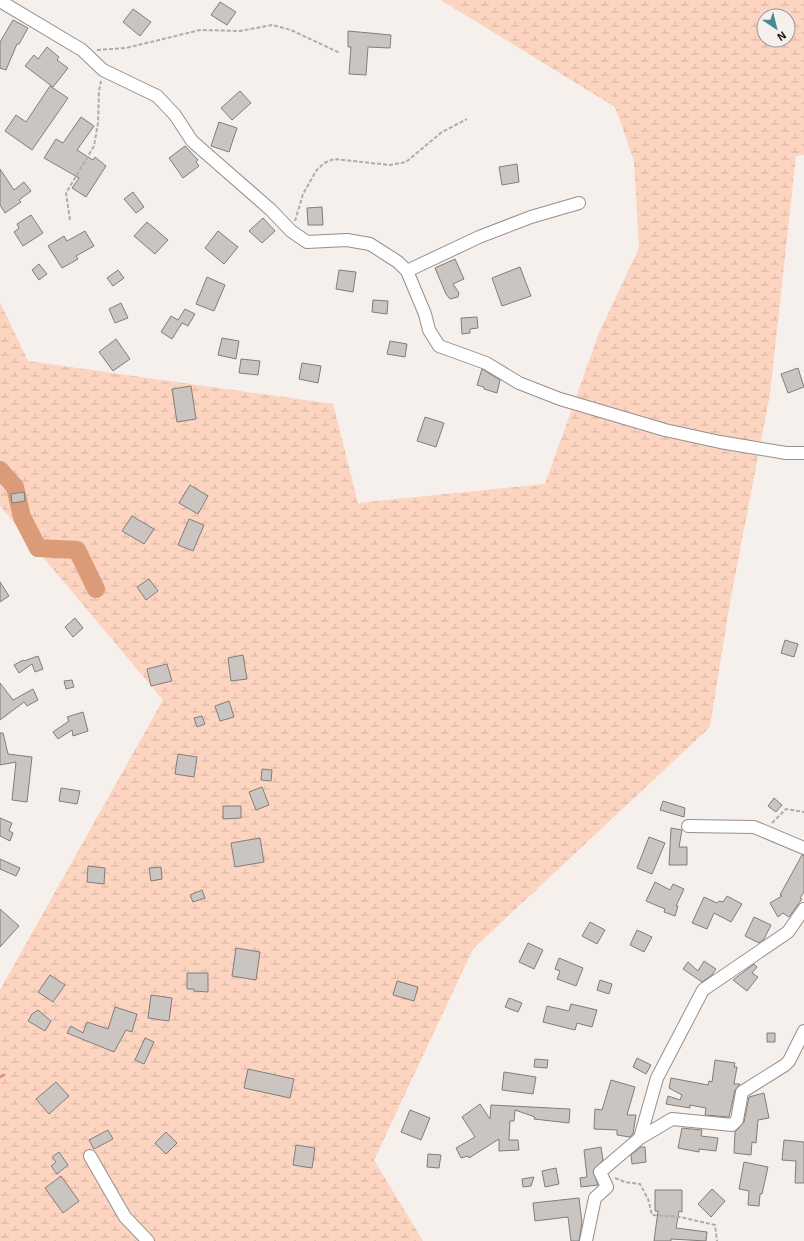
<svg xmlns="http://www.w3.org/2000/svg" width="804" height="1241" font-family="'Exo 2',sans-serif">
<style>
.wetland{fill:url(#wetland-marsh);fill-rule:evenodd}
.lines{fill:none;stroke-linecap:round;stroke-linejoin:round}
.stream{stroke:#db9a78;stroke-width:3}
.river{stroke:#db9a78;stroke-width:18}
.building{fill:#cbc5c2;stroke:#827d7a}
.minor-casing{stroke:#958f8d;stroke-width:14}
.path{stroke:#b0aca9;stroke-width:2;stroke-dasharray:4 2;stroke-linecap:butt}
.minor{stroke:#fff;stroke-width:12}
</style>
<defs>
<pattern id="wetland-marsh" width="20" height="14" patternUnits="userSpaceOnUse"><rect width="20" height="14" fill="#fcd4c0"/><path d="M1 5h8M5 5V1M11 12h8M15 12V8" fill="none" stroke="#d7b5a4"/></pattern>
</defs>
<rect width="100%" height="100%" fill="#f6f0ed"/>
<!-- wetland -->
<path class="wetland" d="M441,0H804V155L796,156L770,394L730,602L710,727L473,949L374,1160L423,1241H0V990L163,700L0,506V302L28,361L333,404L358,503L545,484L599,333L639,248L634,161L615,107ZM764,16H788V40H764Z"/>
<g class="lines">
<!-- stream -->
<path class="stream" d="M0,1077L4,1075"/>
<!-- river -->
<path class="river" d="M0,470L15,487L22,517L38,548L77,550L96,589"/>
</g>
<!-- building -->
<path class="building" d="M220,2L236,12L227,25L211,15Z
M133,9L151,22L140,36L123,22Z
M13,20L28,28L19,44H17L6,70L0,68V42Z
M348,31L391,35L390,48L368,47L366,75L349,74L351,47H348Z
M47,47L59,57L57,60L68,68L53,87L25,66L34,55L38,59Z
M50,86L68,98L32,150L5,131L16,115L26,122Z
M240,91L251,103L232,120L221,108Z
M81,117L94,126L77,150L93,160L95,157L106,166L86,197L72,188L79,178L44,158L56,139L63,143Z
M219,122L237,128L229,152L211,146Z
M185,146L198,160L196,162L199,166L183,178L169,158Z
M517,164L519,182L502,185L499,167Z
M0,169L14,190L24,182L31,191L19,200L21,202L5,213L0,205Z
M133,192L144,207L136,213L124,199Z
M322,207L323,225H308L307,208Z
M31,215L43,233L23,246L14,232L19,228L17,224Z
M263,218L275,231L262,243L249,231Z
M147,222L168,240L155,254L134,236Z
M85,231L94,246L76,256L78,259L62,268L48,246L64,236L67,241Z
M218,231L238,247L224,264L205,248Z
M455,259L464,279L453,284L459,293L458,297L450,299L446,294L435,268Z
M39,264L47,274L39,280L32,270Z
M520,267L531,296L502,306L492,278Z
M118,270L124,278L113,286L107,278Z
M339,270L356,272L353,292L336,289Z
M207,277L225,285L214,311L196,304Z
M373,300L388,301L387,314L372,312Z
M121,303L128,318L115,323L109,309Z
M185,309L195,314L188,326L182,323L172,339L161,332L171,316L178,320Z
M477,317L478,328L470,329V333L462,334L461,318Z
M222,338L239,341L236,359L218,355Z
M116,339L130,359L113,371L99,352Z
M390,341L407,344L405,357L387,354Z
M241,359L260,361L258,375L239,373Z
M302,363L321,366L318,383L299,379Z
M798,368L804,387L788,393L781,374Z
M482,369L500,380L497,393L484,389V387L477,385Z
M191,386L196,419L177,422L172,389Z
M425,417L444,423L436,447L417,441Z
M190,485L208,496L198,514L179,503Z
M24,492L25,501L12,503L11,494Z
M132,516L154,529L144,544L122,531Z
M189,519L204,525L193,551L178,545Z
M149,579L158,591L146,600L137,587Z
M0,582L9,596L0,602Z
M75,618L83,628L73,637L65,627Z
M785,640L798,644L794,657L781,653Z
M243,655L247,679L231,681L228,658Z
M38,656L43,669L35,672L32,664L19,673L14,665L23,660L24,661Z
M167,664L172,681L151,686L147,669Z
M72,680L74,687L66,689L64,681Z
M0,683L13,700L33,689L38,700L27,706L24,702L0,720Z
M229,701L234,717L220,721L215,706Z
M83,712L88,731L73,736L72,730L58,739L53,732L69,721L67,717Z
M202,716L205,724L197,727L194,718Z
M0,733H3L8,754L32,757L27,802L12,800L16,762L0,765Z
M178,754L197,757L194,777L175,774Z
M262,769L272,770L271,781L261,780Z
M262,787L269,805L256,810L249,792Z
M61,788L80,791L77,804L59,801Z
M774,798L782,805L776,812L768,806Z
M663,801L685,808L684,817L660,810Z
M223,806H241V818L223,819Z
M0,818L12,823L9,831L13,833L10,841L0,836Z
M671,828L682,830L679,847H687V865H669Z
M649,837L665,843L652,874L637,868Z
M260,838L264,862L235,867L231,843Z
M802,855H804V892L800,898L802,899L789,917L783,913L778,917L770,903L782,896L780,895Z
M0,859L20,868L16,876L0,869Z
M88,866L105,868L104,884L87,882Z
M161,867L162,879L151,881L149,868Z
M655,882L670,890L673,884L684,889L676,906H678L675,916L664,912L665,909L646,901Z
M202,890L205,898L193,902L190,895Z
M727,896L742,904L731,922L714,913L707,929L692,923L704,897L717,903L719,901L723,902Z
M0,909L19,926L0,947Z
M754,917L771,925L764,939L759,943L745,936Z
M590,922L605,930L597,944L582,936Z
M637,930L652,937L644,952L630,945Z
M528,943L543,950L534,969L519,962Z
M236,948L260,952L256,980L232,976Z
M559,958L583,968L576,986L557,979L560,971L555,969Z
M704,961L716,969L712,975L702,982L683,969L688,962L698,971Z
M754,964L757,967L752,973L758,977L747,991L733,980Z
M187,973H208V992L194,991V989H187Z
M50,975L65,985L53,1002L38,992Z
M600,980L612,984L609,994L597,990Z
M397,981L418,987L414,1001L393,995Z
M151,995L172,998L169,1021L148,1018Z
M509,998L522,1003L518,1012L505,1007Z
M571,1004L597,1010L592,1027L577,1023L575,1030L543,1022L547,1006L569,1011Z
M115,1007L137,1014L132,1032L126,1030L114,1052L67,1033L71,1026L83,1033L87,1022L108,1029Z
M38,1010L51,1021L45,1031L28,1021L32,1014Z
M767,1033H775V1042H767Z
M145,1038L154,1042L144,1064L135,1060Z
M637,1058L651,1065L646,1074L633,1067Z
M535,1059L548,1060L547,1068L534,1067Z
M715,1060L735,1063L734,1067H737L734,1084H740L735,1090L729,1117L705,1115L706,1108L690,1105V1108L666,1104L668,1096L680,1100L682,1095L669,1088L671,1078L708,1085L709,1081L712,1082Z
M248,1069L294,1079L290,1098L244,1088Z
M504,1072L536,1077L533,1094L502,1090Z
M611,1080L635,1087L627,1115H636L633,1134L630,1137L617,1135V1130L594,1129L595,1109L602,1110Z
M56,1082L69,1096L49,1114L36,1099Z
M764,1093L769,1118L758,1120L756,1143L752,1142L751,1155L734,1153L735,1132L744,1122L749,1097Z
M480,1104L490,1119L491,1105L570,1109L569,1123L534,1119L535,1117L515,1110L514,1121H510L509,1140H518L519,1150L499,1151V1139L469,1158L468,1156L461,1158L456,1148L475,1137L462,1117Z
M410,1110L430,1118L421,1140L401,1132Z
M682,1128L702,1130L701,1136L718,1138L716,1151L699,1149V1152L678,1148Z
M108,1130L113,1139L94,1149L89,1140Z
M166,1132L177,1143L166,1154L155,1143Z
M784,1140L804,1142V1183H795L796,1161L782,1160Z
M296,1145L315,1148L312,1168L293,1165Z
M601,1147L603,1160L593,1171L598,1185L581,1187L580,1178L587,1177L584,1150Z
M641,1147H645L646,1162L632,1164L631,1155Z
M59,1152L68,1165L57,1174L51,1166L56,1162L52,1157Z
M428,1154L441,1155L439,1168L427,1167Z
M744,1162L768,1167L762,1194H760L759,1206L748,1205L749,1191L739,1189Z
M556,1168L559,1184L545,1187L542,1171Z
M61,1176L79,1201L63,1213L45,1188Z
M534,1177L531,1186L523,1187L522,1179Z
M712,1189L725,1201L711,1217L698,1204Z
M655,1190H682V1212L679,1211L676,1228L707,1232L706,1241L671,1239V1241H654L658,1211H655Z
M579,1198L582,1223L579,1241H571L568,1217L535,1221L533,1203Z"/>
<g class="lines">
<!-- minor casing -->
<g class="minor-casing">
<path id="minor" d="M0,1L82,50L103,70L157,96L175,115L192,141L271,210L291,231L307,242L347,240L370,244L398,262L407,271L425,314L429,330L439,346L486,363L519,383L560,399L665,430L720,442L786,453H804
M407,271L479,237L531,217L579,203
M688,826L754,827L804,848
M640,1138L672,1119L732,1125L737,1120L742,1092L785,1065L789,1061L804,1031
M90,1156L125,1217L148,1241
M586,1241L595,1198L607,1187L600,1172L640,1138L657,1078L703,990L788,932L804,909"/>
</g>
<!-- path -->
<path class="path" d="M97,50L126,48L200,30L240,31L272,25L291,30L340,53
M70,220L66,193L94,146L98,123L99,91L101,81
M295,221L303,194L316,171L324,163L334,159L390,165L406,162L442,132L467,119
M772,823L786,809L804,812
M615,1178L625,1182L640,1184L648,1199L652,1215L680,1217L715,1225L717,1241"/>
<!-- minor -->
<use href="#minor" class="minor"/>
</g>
<!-- north arrow -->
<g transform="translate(776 28) rotate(145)"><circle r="19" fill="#f6f0ed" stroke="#9c9895"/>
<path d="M0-3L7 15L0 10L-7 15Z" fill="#448c8f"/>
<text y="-6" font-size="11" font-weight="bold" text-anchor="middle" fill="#151312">N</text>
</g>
</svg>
